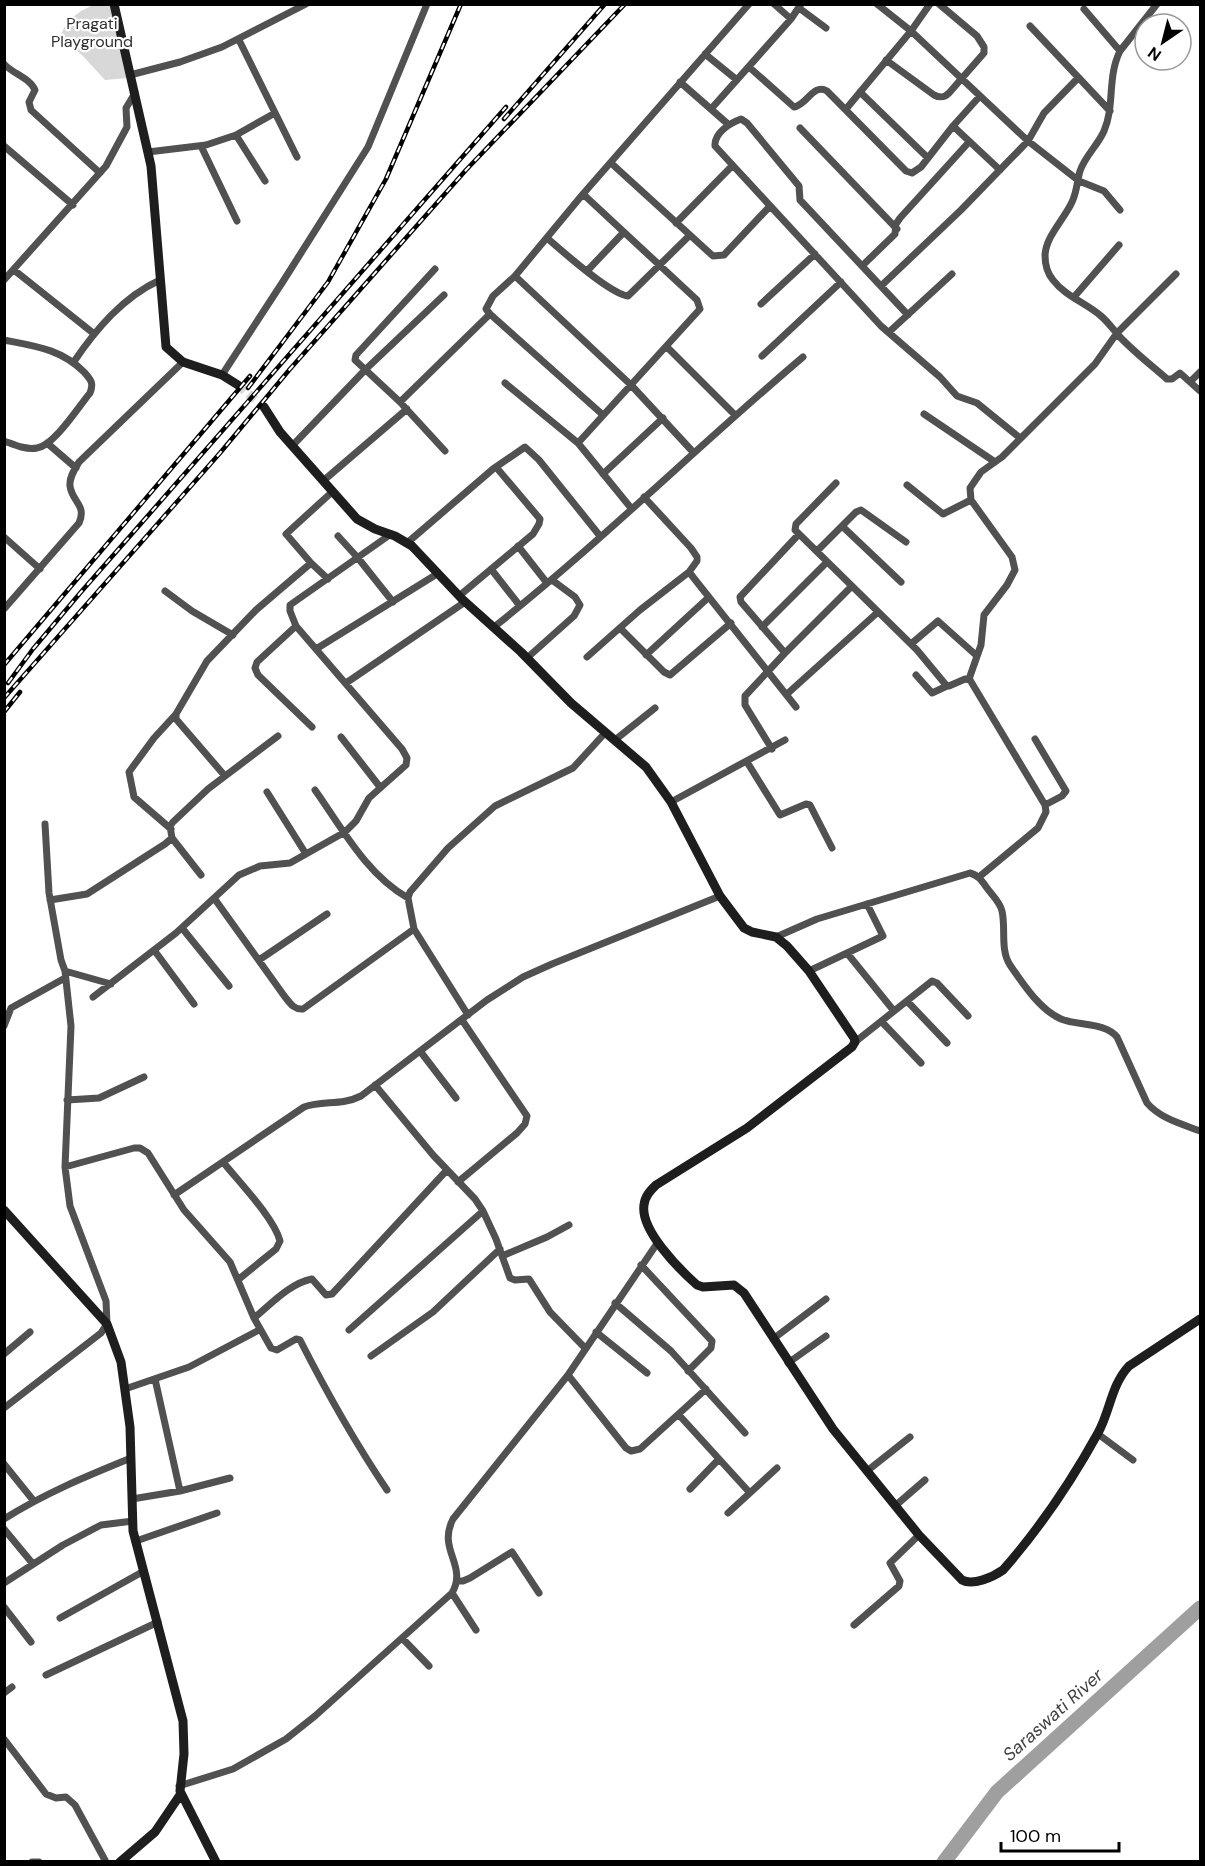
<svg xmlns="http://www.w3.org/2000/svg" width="1205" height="1866" font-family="'DM Sans',sans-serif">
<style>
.green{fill:#d8d8d8}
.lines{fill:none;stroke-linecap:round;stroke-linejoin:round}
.river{stroke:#9f9f9f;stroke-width:15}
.secondary-tunnel{stroke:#d9d9d9;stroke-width:9;stroke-dasharray:9 4.5;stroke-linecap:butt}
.street{stroke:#515151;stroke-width:7}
.secondary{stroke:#1e1e1e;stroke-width:9}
.rail-casing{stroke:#000;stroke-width:4.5}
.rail{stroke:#fff;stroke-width:2;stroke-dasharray:7;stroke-linecap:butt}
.labels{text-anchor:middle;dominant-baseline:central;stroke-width:4.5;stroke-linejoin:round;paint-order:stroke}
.park-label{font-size:16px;fill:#2f2f2f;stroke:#fff}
.water-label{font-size:18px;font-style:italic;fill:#404040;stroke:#fff}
</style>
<rect width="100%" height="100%" fill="#fff"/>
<!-- green -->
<path class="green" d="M93,5H111L128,78L105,80L82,55L67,43L62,33C68,17 79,12 93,5Z"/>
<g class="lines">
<!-- river -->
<path class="river" d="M944,1862L997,1792L1200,1608"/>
<!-- secondary-tunnel -->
<path class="secondary-tunnel" d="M238,385L264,407"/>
<!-- street -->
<path class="street" d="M774,4L791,19
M877,4L911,31L1028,141L1079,181L1104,191L1120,210
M1157,4L1120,51C1107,77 1115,106 1104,131C1098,145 1085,156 1080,171C1077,181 1077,192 1072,202C1065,218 1046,236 1045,255C1045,264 1047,273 1053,280C1065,296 1086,303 1101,316C1108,322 1113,329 1119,336C1134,352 1151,365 1167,379H1172L1180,373L1200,391
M799,8L826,28
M1084,9L1120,51
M1030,26L1110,111
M239,40L297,157
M705,54L737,80
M886,60L934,95C940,98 944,98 949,93L984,53V47L977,36L939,4
M4,64C13,74 30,78 35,90L29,102L31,110L100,173
M749,67L794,107C807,105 813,83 827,91L906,171L912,173L921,167L953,126L980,96
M130,75L180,62L222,47L306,4
M680,82L729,125
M860,92L928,158
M711,109L791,19L801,4
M846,109L911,31L930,4
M953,126L1000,170
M800,128L897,229
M236,135L265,181
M4,146L73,205
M201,146L237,221
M148,152L206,145L236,135L275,113
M611,163L713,256L724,255L770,206
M676,223L732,166
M547,238C562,251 610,294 628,296L689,236
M863,265L895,234L896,224L900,218L969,142
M435,269L356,355L355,360L400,402L445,451
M14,270L93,333
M587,271L624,232
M515,276L631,385L694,453
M4,280L106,166L127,127L126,108L135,93
M881,286L961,210L1028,141L1044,113L1078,78
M1074,297L1119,245
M761,304L815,254
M908,315L800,200L799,186L747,123L741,119C730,123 714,133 715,146L881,326L940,377L957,396L977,403L1020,438
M889,332L952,274
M4,340C35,346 61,349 84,372C91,380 94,383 90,393C79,406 54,446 37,448C26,450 15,445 4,441
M667,347L735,415
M762,356L841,282
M73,363C96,329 123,297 160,280
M222,375L282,283L368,147L427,4
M1190,382L1200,372
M505,383L578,443L631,508
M400,402L490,314
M924,414L995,462
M603,415L490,314L486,309L493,296L515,276L583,194L749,4
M47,443L76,468
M578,443L700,309L697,300L583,194
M293,445L365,370L444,295
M603,474L663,418
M323,481L407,409
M836,483L796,524L795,530L917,650L946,685L949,686L965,679L970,680L1045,805L1046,812L1038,828L979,877
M907,485L943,514L971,500
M842,526L901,582
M338,536L358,558L393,602
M4,537L40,569
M407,543L493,469L525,447L539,460L600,536
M518,546L547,583
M817,551L856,512L861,510L906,542
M491,569L520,606
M689,572L796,707
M328,579L311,563L286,534L332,492
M165,591L192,611L233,635
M459,596L533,534L539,524L540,519L496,467
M4,609L79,523C87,505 72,502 70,486C69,477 75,469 79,462L183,362
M296,626L257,662L255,668L258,675L312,727
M494,627C601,542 699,445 803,357
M762,627L827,562
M620,628L664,672L670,675L731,623
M911,644L938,621L977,656
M316,649L437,574
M785,653L741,602L740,597L799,534
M646,655L709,597
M587,657L640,610L689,572L697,561V557L691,548L644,497
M527,658L574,616L580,605L575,597L552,580
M916,675L932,693L947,686
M969,679L981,645L984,615L1007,585L1015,570L1012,557L971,500L970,488L981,472L1002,457L1095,364L1117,333L1176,274
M346,683L465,602
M787,694L878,612
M341,737L380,787
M1035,739L1066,791L1062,796L1045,805
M615,740L655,708
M772,749L745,705V696L785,653L852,586
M747,762L780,815L806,804L810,805L832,848
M225,776L176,719V714L207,661L256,610L311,563
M315,790C342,828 366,874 408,898
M267,792L306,854
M671,802L785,740
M171,829L134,797L129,772L154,738L176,714
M172,838L201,875
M214,898L285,997C290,1003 294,1010 303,1009L414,929
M50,900L87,894L165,844L172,838L170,826L173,822L208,789L278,736
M182,928L229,986
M776,937L817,919L970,873C978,875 982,881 987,888C992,895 1000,902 1002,911C1006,928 1000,950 1010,965C1023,984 1040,1010 1061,1019C1078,1026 1105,1022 1117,1037L1147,1103C1161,1119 1182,1124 1200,1131
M154,950L194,1004
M847,953L894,1011
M259,960L327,914
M65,971L111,984
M809,971L883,936L867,904
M93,997L176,933L239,875L260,866L290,863L345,832L356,821L369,798L406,765L407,758L402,749L296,626L290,611V605L391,534
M907,1001L947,1043
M468,1015L414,929L408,898L410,892L448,848L495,806L573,768L605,733
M882,1022L921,1063
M4,1026L11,1008L65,978
M855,1042L932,981L937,983L968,1016
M420,1051L456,1098
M375,1085L433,1155L475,1199L483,1211L496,1239L510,1278L515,1280L529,1279L550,1312L585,1348
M67,1100L99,1098L144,1077
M223,1162C239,1182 274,1218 280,1241L276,1249L239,1279
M65,1167L134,1148H140L148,1153L184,1210L230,1262L254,1318L271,1348L277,1350L296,1339L300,1340C327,1393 354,1441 387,1490
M458,1182L517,1133L525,1124L527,1116L462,1020
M174,1195L304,1107C323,1100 341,1106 361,1096L487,1000L523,977L552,964L720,896
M502,1256L547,1237L569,1225
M641,1265L712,1341L711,1348L688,1371
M615,1303L671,1351L745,1433
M254,1318C270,1305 290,1283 312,1279L326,1295L332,1294L447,1170
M349,1330L483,1211
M596,1332L647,1373
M773,1339L826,1299
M4,1354L30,1332
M371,1356L433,1312L500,1249
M788,1363L826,1336
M568,1375L626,1448L631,1451L640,1449L706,1389
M155,1379L180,1491
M125,1389L189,1367L259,1330
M4,1408L101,1333L107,1324L106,1301L70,1206L65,1167L71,1026L65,971L61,960L49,893L45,824
M679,1415L750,1493
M1098,1434L1133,1460
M4,1464L33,1500
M867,1471L910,1437
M690,1489L719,1459
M132,1499L180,1491L230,1478
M895,1506L925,1480
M728,1513L777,1468
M4,1519C45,1493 87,1476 131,1458
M4,1529L33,1564
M136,1541L217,1513
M457,1581H463L470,1578L512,1552L539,1593
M4,1583L63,1545L101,1525L133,1521
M452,1593L476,1630
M4,1607L31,1642
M60,1618L144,1571
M854,1625L899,1586L900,1581L890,1563L919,1535
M402,1638L429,1666
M46,1675L158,1622
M4,1693L12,1687
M4,1739L46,1794L56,1798L66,1797L75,1805L106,1862
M179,1786L233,1769L286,1739L315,1716L452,1593C468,1565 437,1550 453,1519L568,1375L658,1242
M32,1862H39"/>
<!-- secondary -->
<path class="secondary" d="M114,4L151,166L166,347L183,362L222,375L238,385
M264,407L280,432L357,519L375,529L395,536L412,546L462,599L521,652L571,703L646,767L671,802L720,896L744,928L752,932L776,937L787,946L809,971L854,1038L855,1042L852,1047L747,1128L656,1185C650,1191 645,1196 644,1205C640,1230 679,1269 697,1285L703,1287L734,1285L744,1293L833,1429L919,1535L962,1580C973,1586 993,1577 1003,1570C1039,1529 1071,1482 1098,1433C1110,1412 1111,1385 1129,1366L1200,1319
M4,1210L107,1324L121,1362L130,1427L133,1531L183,1721L184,1754L180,1791L216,1862
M120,1862L155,1832L180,1795"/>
<!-- rail casing -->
<g class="rail-casing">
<path id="rail" d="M504,119L605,4
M248,388L328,282L386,179L461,4
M4,665L250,376
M8,683L33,649L81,592L506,107
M4,698L220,453L290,369L466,170L625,4
M4,712L20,692"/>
</g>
<!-- rail -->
<use href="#rail" class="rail"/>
</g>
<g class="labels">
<!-- park labels -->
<g class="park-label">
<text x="92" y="23">Pragati<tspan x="92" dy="18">Playground</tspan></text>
</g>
<!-- water labels -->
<g class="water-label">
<text transform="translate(1053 1715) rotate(-42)">Saraswati River</text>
</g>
</g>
<!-- border -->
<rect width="1205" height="1866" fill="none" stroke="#000000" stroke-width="12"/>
<!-- north arrow -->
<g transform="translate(1163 42) rotate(215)"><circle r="28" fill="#ffffff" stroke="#999999" stroke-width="1.5"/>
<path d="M0-4.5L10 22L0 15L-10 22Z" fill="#000000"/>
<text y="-9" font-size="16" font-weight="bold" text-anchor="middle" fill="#000000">N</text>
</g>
<!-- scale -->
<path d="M1001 1842v9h118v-9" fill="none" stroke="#000000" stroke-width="3"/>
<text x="1010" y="1842" font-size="18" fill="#000000" stroke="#ffffff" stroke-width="4.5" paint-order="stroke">100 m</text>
</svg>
